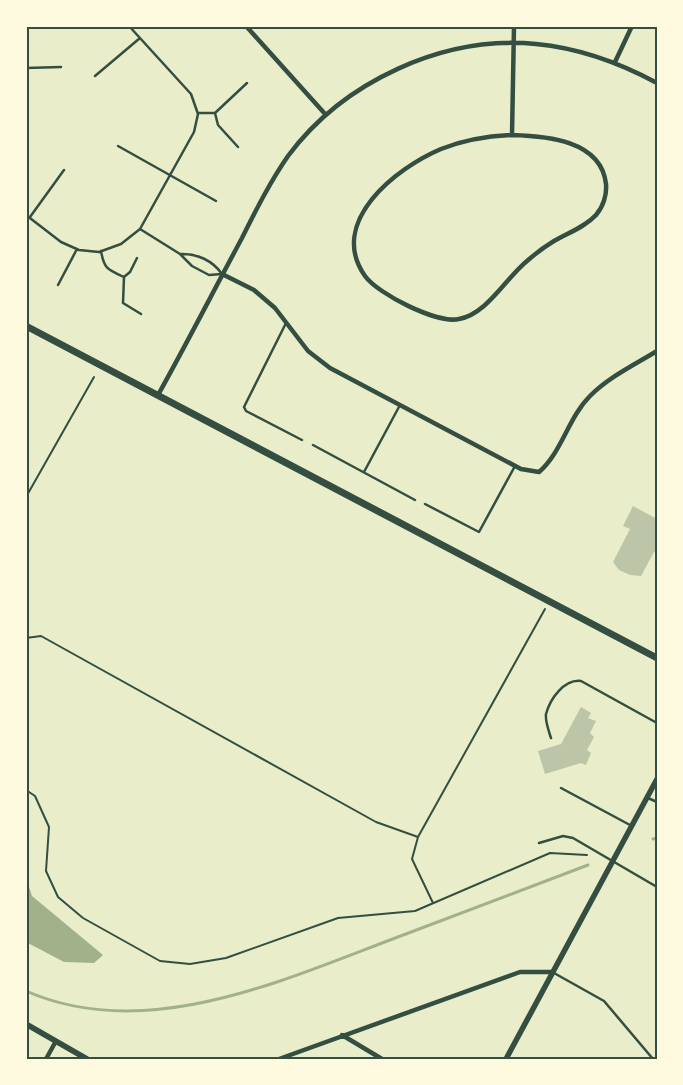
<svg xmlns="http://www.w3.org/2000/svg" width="683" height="1085" font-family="Helvetica,sans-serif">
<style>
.water{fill:#a3b18a}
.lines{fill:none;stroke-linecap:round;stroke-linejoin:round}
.stream{stroke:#a3b18a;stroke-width:3}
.building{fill:#bcc5a7}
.path{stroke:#344e41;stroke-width:2}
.service{stroke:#344e41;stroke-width:2.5}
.minor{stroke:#344e41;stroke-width:4.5}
.tertiary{stroke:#344e41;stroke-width:5.5}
.secondary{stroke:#344e41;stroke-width:7}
.neatline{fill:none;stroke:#344e41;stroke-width:2}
</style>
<rect width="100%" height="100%" fill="#e9edc9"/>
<!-- water -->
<path class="water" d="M26,877L32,896L103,955L94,963L64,962L26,942Z"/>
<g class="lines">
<!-- stream -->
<path class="stream" d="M653,839L657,838
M26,991C144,1043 279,982 390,940C456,915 522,890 588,865"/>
</g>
<!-- building -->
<path class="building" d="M633,506L657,519V553L654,552L641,576L630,575L619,570L613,562L630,529L623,526Z
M581,707L591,713L588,718L596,721L590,733L594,737L587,750L591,753L586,765L581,763L545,774L538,751L561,744Z"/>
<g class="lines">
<!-- path -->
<path class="path" d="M26,497L94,377
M26,638L41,636L376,822L418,837
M26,790L35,796L49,827L46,871L58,897L83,918L160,961L190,964L226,958L338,918L415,911L550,853L587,855
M433,903L412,859L418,837L545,609"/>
<!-- service -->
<path class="service" d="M26,68L61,67
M95,76L140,38
M198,113H215
M118,146L216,201
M238,147L218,125L215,113L247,83
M26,215L61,242L79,250L99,252L121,244L140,229L194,132L198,114L191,94L129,26
M30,217L64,170
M140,229L180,254L192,266L209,275L222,274C213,261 197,253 180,254
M101,251C104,269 108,270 124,277L130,272L137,258
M124,277L123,303L141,314
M58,285L77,249
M286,323L244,407L246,411L302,440
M313,445L415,500
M364,472L400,405
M425,504L479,532L515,466
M551,738C549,732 545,721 546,714C550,699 564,679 581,681L657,723
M561,788L630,825
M648,798L657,802
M539,843L563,836L573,838L657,887
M554,973L604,1001L653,1059"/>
<!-- minor -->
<path class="minor" d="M246,26L326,115
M615,62L632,26
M512,135C546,136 601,140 606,184C607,195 603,207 596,215C585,227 568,233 554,241C544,247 535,254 527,261C505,279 487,314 459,319C437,324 378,294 365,276C327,222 396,168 441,149C464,140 488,136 512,135Z
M512,135L514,26
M222,274L254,290L275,308L308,351L330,368L521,469L539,472C562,452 568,418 590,396C609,377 634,365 657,351
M158,395C187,343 214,290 242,238C256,210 270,182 288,156C343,82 443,35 536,44C579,48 618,62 657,83
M342,1035L382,1059
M46,1059L56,1041
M279,1059L520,972H553"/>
<!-- tertiary -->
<path class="tertiary" d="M26,1024L87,1059
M506,1059L657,779"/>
<!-- secondary -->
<path class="secondary" d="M26,326L657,658"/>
</g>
<!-- border -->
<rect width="683" height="1085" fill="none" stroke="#fefae0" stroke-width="55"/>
<rect x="28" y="28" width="628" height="1030" class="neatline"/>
</svg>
